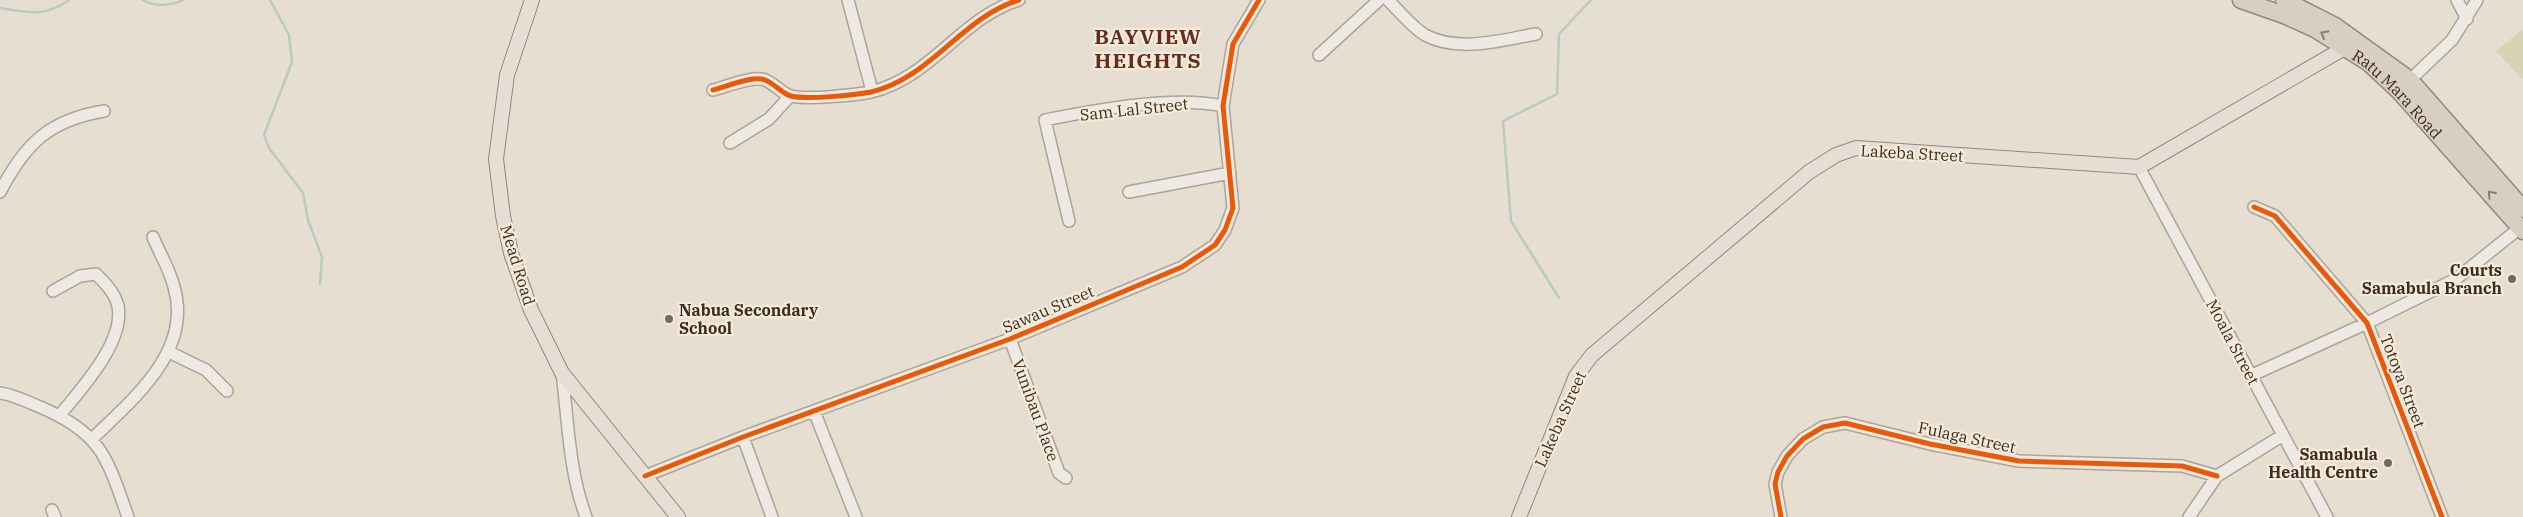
<svg xmlns="http://www.w3.org/2000/svg" width="2523" height="517" font-family="'IBM Plex Serif',serif">
<style>
.green{fill:#d7d4b4}
.lines{fill:none;stroke-linecap:round;stroke-linejoin:round}
.stream{stroke:#bbcac0;stroke-width:2.5}
.minor-casing{stroke:#aca399;stroke-width:14}
.major-casing{stroke:#918980;stroke-width:16}
.highway-casing{stroke:#918980;stroke-width:19}
.minor{stroke:#eee9e2;stroke-width:11}
.major{stroke:#e5ded4;stroke-width:14}
.highway{stroke:#d9cec2;stroke-width:16}
.cycleway-casing{stroke:#f5ebd8;stroke-width:8}
.cycleway{stroke:#e8590c;stroke-width:5}
.oneway{stroke:#8a7c72}
.poi-dot{fill:#776a5f;stroke:#f5ebd8;stroke-width:2}
.labels{text-anchor:middle;dominant-baseline:central;stroke-width:4.5;stroke-linejoin:round;paint-order:stroke}
.street-label{font-size:16px;fill:#3b2b21;stroke:#f5ebd8}
.poi-label{font-size:16px;font-weight:bold;fill:#3b2b21;stroke:#f5ebd8;text-anchor:end}
.district-label{font-size:21px;font-weight:bold;letter-spacing:1px;fill:#662b21;stroke:#f5ebd8}
</style>
<rect width="100%" height="100%" fill="#e6ded1"/>
<!-- green -->
<path class="green" d="M2523,29V80L2496,51Z"/>
<g class="lines">
<!-- stream -->
<path class="stream" d="M143,0C154,7 171,6 183,0
M270,0L289,35L292,62L264,135L269,148L303,193L308,220L322,257L320,284
M0,8C27,12 44,18 69,0
M1559,298L1511,221L1503,121L1557,94L1559,34L1591,0"/>
<!-- minor casing -->
<g class="minor-casing">
<path id="minor" d="M848,0L872,91
M1388,0C1399,11 1412,27 1425,35C1459,53 1501,40 1536,34
M2457,0L2467,19
M1319,55L1379,0
M2410,80L2452,40L2477,0
M713,90C726,87 753,75 765,80C774,83 782,94 791,96C806,100 855,95 871,92C931,78 962,17 1019,0
M730,143L769,119L790,96
M2139,167L2327,517
M0,192C25,144 49,120 104,111
M1129,192L1230,173
M2254,207L2275,216L2367,323L2442,517
M1069,221L1045,120C1095,110 1174,95 1223,106
M53,291L80,276L96,274C105,283 115,293 118,306C125,342 81,389 60,415
M1010,339L1059,473L1066,478
M169,352L206,370L227,391
M562,373C568,420 569,472 586,517
M2250,376L2367,323L2456,279L2521,227
M0,393C14,395 28,402 40,407C102,433 107,458 128,517
M814,411L856,517
M743,437L772,517
M93,438C133,399 193,351 174,287C170,270 160,254 153,237
M645,476L743,437L1010,339L1182,267L1215,245L1225,230L1233,208L1223,106L1233,44L1259,0
M52,510L55,517
M1781,517L1775,484L1778,472L1787,456L1803,439L1823,427L1845,423L1930,444L2019,461L2182,466L2217,476
M2189,517L2217,476L2283,435"/>
</g>
<!-- major casing -->
<g class="major-casing">
<path id="major" d="M532,0L507,75L496,159L503,216L511,253L531,310L562,373L678,517
M1519,517L1576,376L1592,355L1809,172L1836,155L1856,148L2139,167L2353,43"/>
</g>
<!-- highway casing -->
<g class="highway-casing">
<g id="highway">
<path id="s1" d="M2241,0L2284,15L2315,29L2369,63L2399,91L2523,231"/>
<path d="M2284,0L2335,26L2410,80L2523,209"/>
</g>
</g>
<!-- minor -->
<use href="#minor" class="minor"/>
<!-- major -->
<use href="#major" class="major"/>
<!-- highway -->
<use href="#highway" class="highway"/>
<!-- cycleway casing -->
<g class="cycleway-casing">
<path id="cycleway" d="M713,90C726,87 753,75 765,80C774,83 782,94 791,96C806,100 855,95 871,92C931,78 962,17 1019,0
M2254,207L2275,216L2367,323L2442,517
M645,476L743,437L1010,339L1182,267L1215,245L1225,230L1233,208L1223,106L1233,44L1259,0
M1781,517L1775,484L1778,472L1787,456L1803,439L1823,427L1845,423L1930,444L2019,461L2182,466L2217,476"/>
</g>
<!-- cycleway -->
<use href="#cycleway" class="cycleway"/>
</g>
<!-- one-way arrows -->
<defs><path id="oneway-chevron" d="M-2-3.5L2.5 0L-2 3.5" fill="none" stroke-width="1.6" stroke-linecap="round" stroke-linejoin="round" transform="scale(1.25)"/></defs>
<g class="oneway">
<use href="#oneway-chevron" transform="translate(2324 34) rotate(-150)"/>
<use href="#oneway-chevron" transform="translate(2491 194) rotate(-132)"/>
</g>
<!-- markers -->
<g class="poi-dot">
<circle cx="2512" cy="279" r="5"/>
<circle cx="669" cy="319" r="5"/>
<circle cx="2388" cy="463" r="5"/>
</g>
<g class="labels">
<!-- street labels -->
<g class="street-label">
<text stroke="none"><textPath href="#s1" startOffset="185">Ratu Mara Road</textPath></text>
<text transform="translate(1134 109) rotate(-6)">Sam Lal Street</text>
<text transform="translate(1912 153) rotate(3)">Lakeba Street</text>
<text transform="translate(518 265) rotate(73)">Mead Road</text>
<text transform="translate(1048 309) rotate(-23)">Sawau Street</text>
<text transform="translate(2233 342) rotate(62)">Moala Street</text>
<text transform="translate(2403 381) rotate(69)">Totoya Street</text>
<text transform="translate(1036 410) rotate(70)">Vunibau Place</text>
<text transform="translate(1560 419) rotate(-66)">Lakeba Street</text>
<text transform="translate(1967 437) rotate(12)">Fulaga Street</text>
</g>
<!-- poi labels -->
<g class="poi-label">
<text x="2502" y="270">Courts<tspan x="2502" dy="18">Samabula Branch</tspan></text>
<text x="679" y="310" text-anchor="start">Nabua Secondary<tspan x="679" dy="18">School</tspan></text>
<text x="2378" y="454">Samabula<tspan x="2378" dy="18">Health Centre</tspan></text>
</g>
<!-- district labels -->
<g class="district-label">
<text x="1148" y="36">BAYVIEW<tspan x="1148" dy="24">HEIGHTS</tspan></text>
</g>
</g>
</svg>
